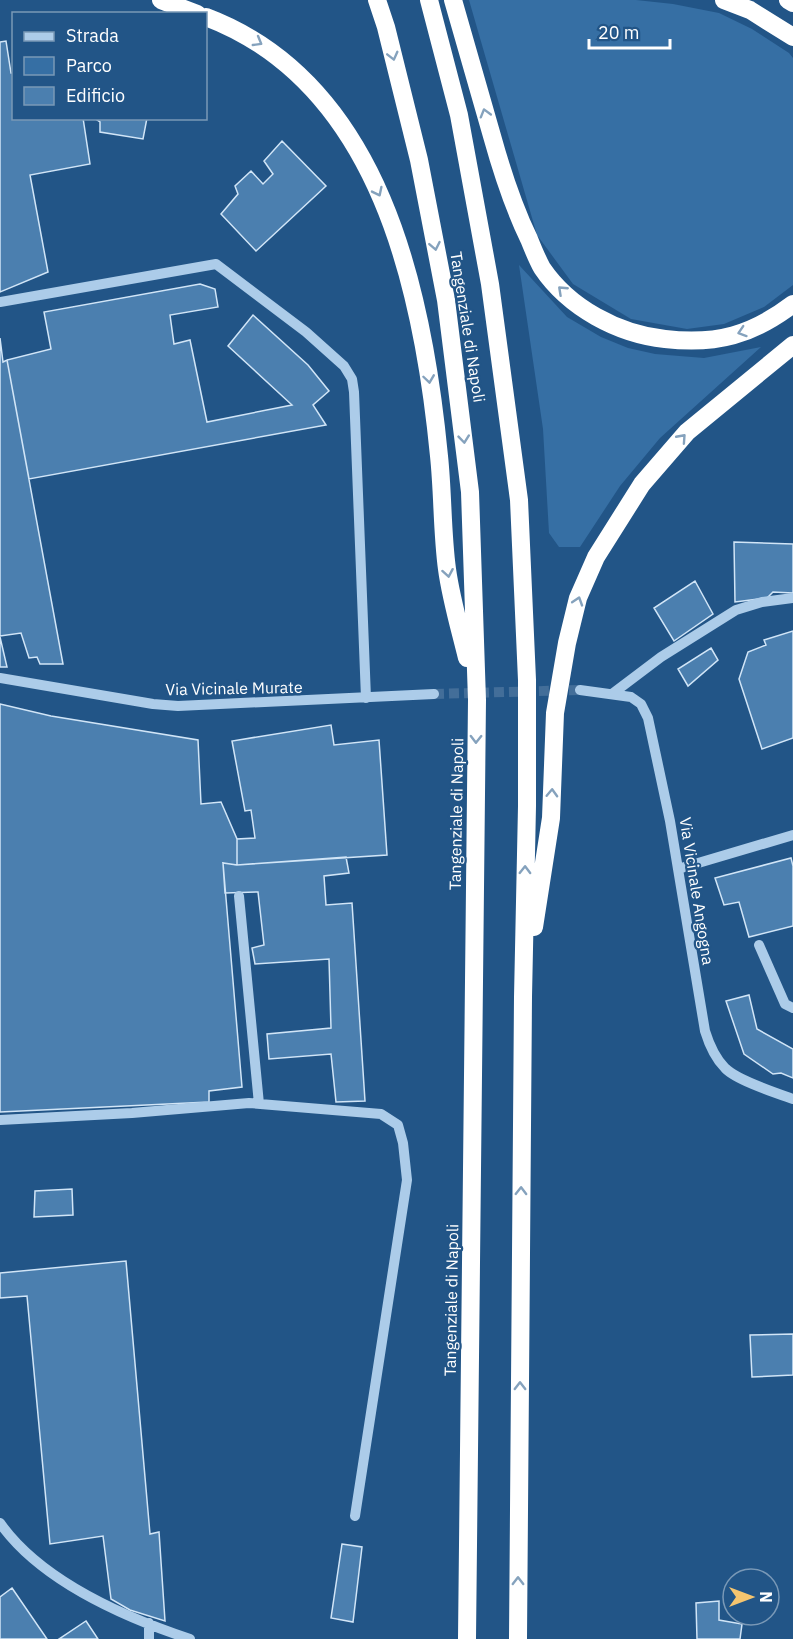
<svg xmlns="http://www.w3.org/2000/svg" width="793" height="1639" font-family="'IBM Plex Sans',sans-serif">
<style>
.green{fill:#366fa4}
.building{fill:#4b7faf;stroke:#d1e5f7;stroke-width:1.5}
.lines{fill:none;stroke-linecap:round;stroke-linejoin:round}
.minor-tunnel{stroke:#436e99;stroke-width:10;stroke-dasharray:10 5;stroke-linecap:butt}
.minor{stroke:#accce9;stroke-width:10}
.highway{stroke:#fff;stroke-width:18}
.oneway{stroke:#85a2bd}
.labels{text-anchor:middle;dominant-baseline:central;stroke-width:4.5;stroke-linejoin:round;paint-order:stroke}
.street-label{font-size:16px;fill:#fff;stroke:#225587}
</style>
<rect width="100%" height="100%" fill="#225587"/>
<!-- green -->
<path class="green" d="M469,0H636L673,4L719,13L752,29L789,53L793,58V285L764,307L724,324L687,329L631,319L573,284L537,235Z
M519,265L567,317L601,337L628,348L655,354L704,358L761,347L660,438L620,486L580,547H559L549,533L543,429Z"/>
<!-- building -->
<path class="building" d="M6,41L11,73H14V118H83L90,164L30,175L48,272L0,292V42Z
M94,118H147L143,139L100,132V122Z
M282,141L326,186L256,251L221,214L238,194L235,186L251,171L263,184L273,174L264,161Z
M200,284L215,289L218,307L170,315L174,344L190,340L207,422L292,405L228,346L253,315L308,365L329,391L313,405L326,425L29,479L7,360L51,349L44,312Z
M0,338L3,362L7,360L63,664H40L37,657L29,658L21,633L0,636Z
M734,542L793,544V593L773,592L767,598L735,602Z
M695,581L713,614L674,641L654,608Z
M793,631V738L762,749L739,679L748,652L766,645L764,640Z
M0,637L7,667H0Z
M711,648L718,660L688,686L678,669Z
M0,704L51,716L198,740L201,804L221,802L237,839V865L223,863L242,1087L209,1091V1102L0,1112Z
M331,725L334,745L379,740L387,855L237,865V839L255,838L251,810L245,811L232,741Z
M346,857L349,873L324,876L326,905L352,903L365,1101L336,1102L331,1054L269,1059L267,1034L331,1028L329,959L255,964L252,948L264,945L258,892L225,893L223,863L237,865Z
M791,858L793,866V926L749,937L739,902L724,905L715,878Z
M749,995L757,1029L793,1049V1078L781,1073L773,1074L744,1054L726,1001Z
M72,1189L73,1215L34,1217L35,1191Z
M126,1261L150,1534L159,1532L165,1621L130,1610L111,1599L103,1536L50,1544L27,1296L0,1298V1273Z
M793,1334V1375L752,1377L750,1335Z
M342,1544L362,1547L353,1622L331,1618Z
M12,1588L47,1639H0V1597Z
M719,1601V1620L742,1624L740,1639H697L696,1603Z
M86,1621L98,1639H59Z"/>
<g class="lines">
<!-- minor-tunnel -->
<path class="minor-tunnel" d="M434,694L580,690"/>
<!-- minor -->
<path class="minor" d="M0,302L216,264L306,332L344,366L352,379L354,392L366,698
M0,678L153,704L178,706L434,694
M580,690L631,697L641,704L648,718L670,821L705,1031C709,1044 715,1058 725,1068C736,1080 776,1093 793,1099
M612,694L661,657L736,610L762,602L793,598
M678,869L793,835
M239,896L259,1104
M759,945L785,1004L793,1008
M0,1120L132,1113L249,1103L381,1114L398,1125L403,1143L407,1180L355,1516
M0,1523C41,1581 124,1617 190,1639
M149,1623V1639"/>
<!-- highway -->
<path class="highway" d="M161,0L197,14
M377,0L386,27L419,160L446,300L470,492L477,700L467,1639
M429,0L459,115L490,284L519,500L527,680V806L523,997L518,1639
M453,0C466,45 479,91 492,136C502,172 513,206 529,239C533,249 537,259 542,268C569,308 618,334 665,339C717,345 752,335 793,304
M724,0L750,10L793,37
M788,0L793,3
M206,17C380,83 423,290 439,456C443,494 442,532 447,569C451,599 460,629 467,658
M534,927L551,818L555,713L567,643L578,598L596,557L642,484L687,432L793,345"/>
</g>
<!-- one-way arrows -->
<defs><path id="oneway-chevron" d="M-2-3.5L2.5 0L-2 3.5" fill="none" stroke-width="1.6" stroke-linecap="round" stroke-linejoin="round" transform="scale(1.5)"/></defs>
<g class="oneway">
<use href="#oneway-chevron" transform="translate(258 42) rotate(30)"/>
<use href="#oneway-chevron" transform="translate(393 56) rotate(76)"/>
<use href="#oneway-chevron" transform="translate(485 113) rotate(-106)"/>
<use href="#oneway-chevron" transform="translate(378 192) rotate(64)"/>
<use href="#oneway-chevron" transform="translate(435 246) rotate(79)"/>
<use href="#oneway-chevron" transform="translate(562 290) rotate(-137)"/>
<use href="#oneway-chevron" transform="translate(742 332) rotate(162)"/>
<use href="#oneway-chevron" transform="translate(429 379) rotate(82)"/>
<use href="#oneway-chevron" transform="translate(682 438) rotate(-48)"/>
<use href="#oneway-chevron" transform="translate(464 439) rotate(84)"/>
<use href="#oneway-chevron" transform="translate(448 573) rotate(80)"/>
<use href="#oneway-chevron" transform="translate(578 601) rotate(-72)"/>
<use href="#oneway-chevron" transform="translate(476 739) rotate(91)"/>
<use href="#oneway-chevron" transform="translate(552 793) rotate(-88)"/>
<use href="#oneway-chevron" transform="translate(525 870) rotate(-89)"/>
<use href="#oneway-chevron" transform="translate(521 1191) rotate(-89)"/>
<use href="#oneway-chevron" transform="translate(520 1386) rotate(-90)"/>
<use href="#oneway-chevron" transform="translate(518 1581) rotate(-90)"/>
</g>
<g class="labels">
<!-- street labels -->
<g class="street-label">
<text transform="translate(468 327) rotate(81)">Tangenziale di Napoli</text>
<text transform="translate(234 688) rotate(-1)">Via Vicinale Murate</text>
<text transform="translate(456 814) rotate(-89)">Tangenziale di Napoli</text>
<text transform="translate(697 891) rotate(81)">Via Vicinale Angogna</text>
<text transform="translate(451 1300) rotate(-89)">Tangenziale di Napoli</text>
</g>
</g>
<!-- legend -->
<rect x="12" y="12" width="195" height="108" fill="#225587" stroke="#7a99b7" stroke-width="1.5"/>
<rect x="24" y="32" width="30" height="9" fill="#accce9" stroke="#7a99b7" stroke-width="1.5"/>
<text x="66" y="42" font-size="18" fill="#ffffff">Strada</text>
<rect x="24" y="57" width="30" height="18" fill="#366fa4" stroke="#7a99b7" stroke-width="1.5"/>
<text x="66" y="72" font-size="18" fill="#ffffff">Parco</text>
<rect x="24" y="87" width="30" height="18" fill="#4b7faf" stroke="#7a99b7" stroke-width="1.5"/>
<text x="66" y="102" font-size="18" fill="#ffffff">Edificio</text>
<!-- north arrow -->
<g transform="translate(751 1597) rotate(90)"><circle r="28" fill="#225587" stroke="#7a99b7" stroke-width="1.5"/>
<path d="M0-4.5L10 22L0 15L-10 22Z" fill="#f5c56f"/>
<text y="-9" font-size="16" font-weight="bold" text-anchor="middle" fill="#ffffff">N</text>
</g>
<!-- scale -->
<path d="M589 39v9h81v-9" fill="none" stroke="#ffffff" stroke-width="3"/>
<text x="598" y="39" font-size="18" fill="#ffffff" stroke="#225587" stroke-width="4.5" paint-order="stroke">20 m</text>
</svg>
